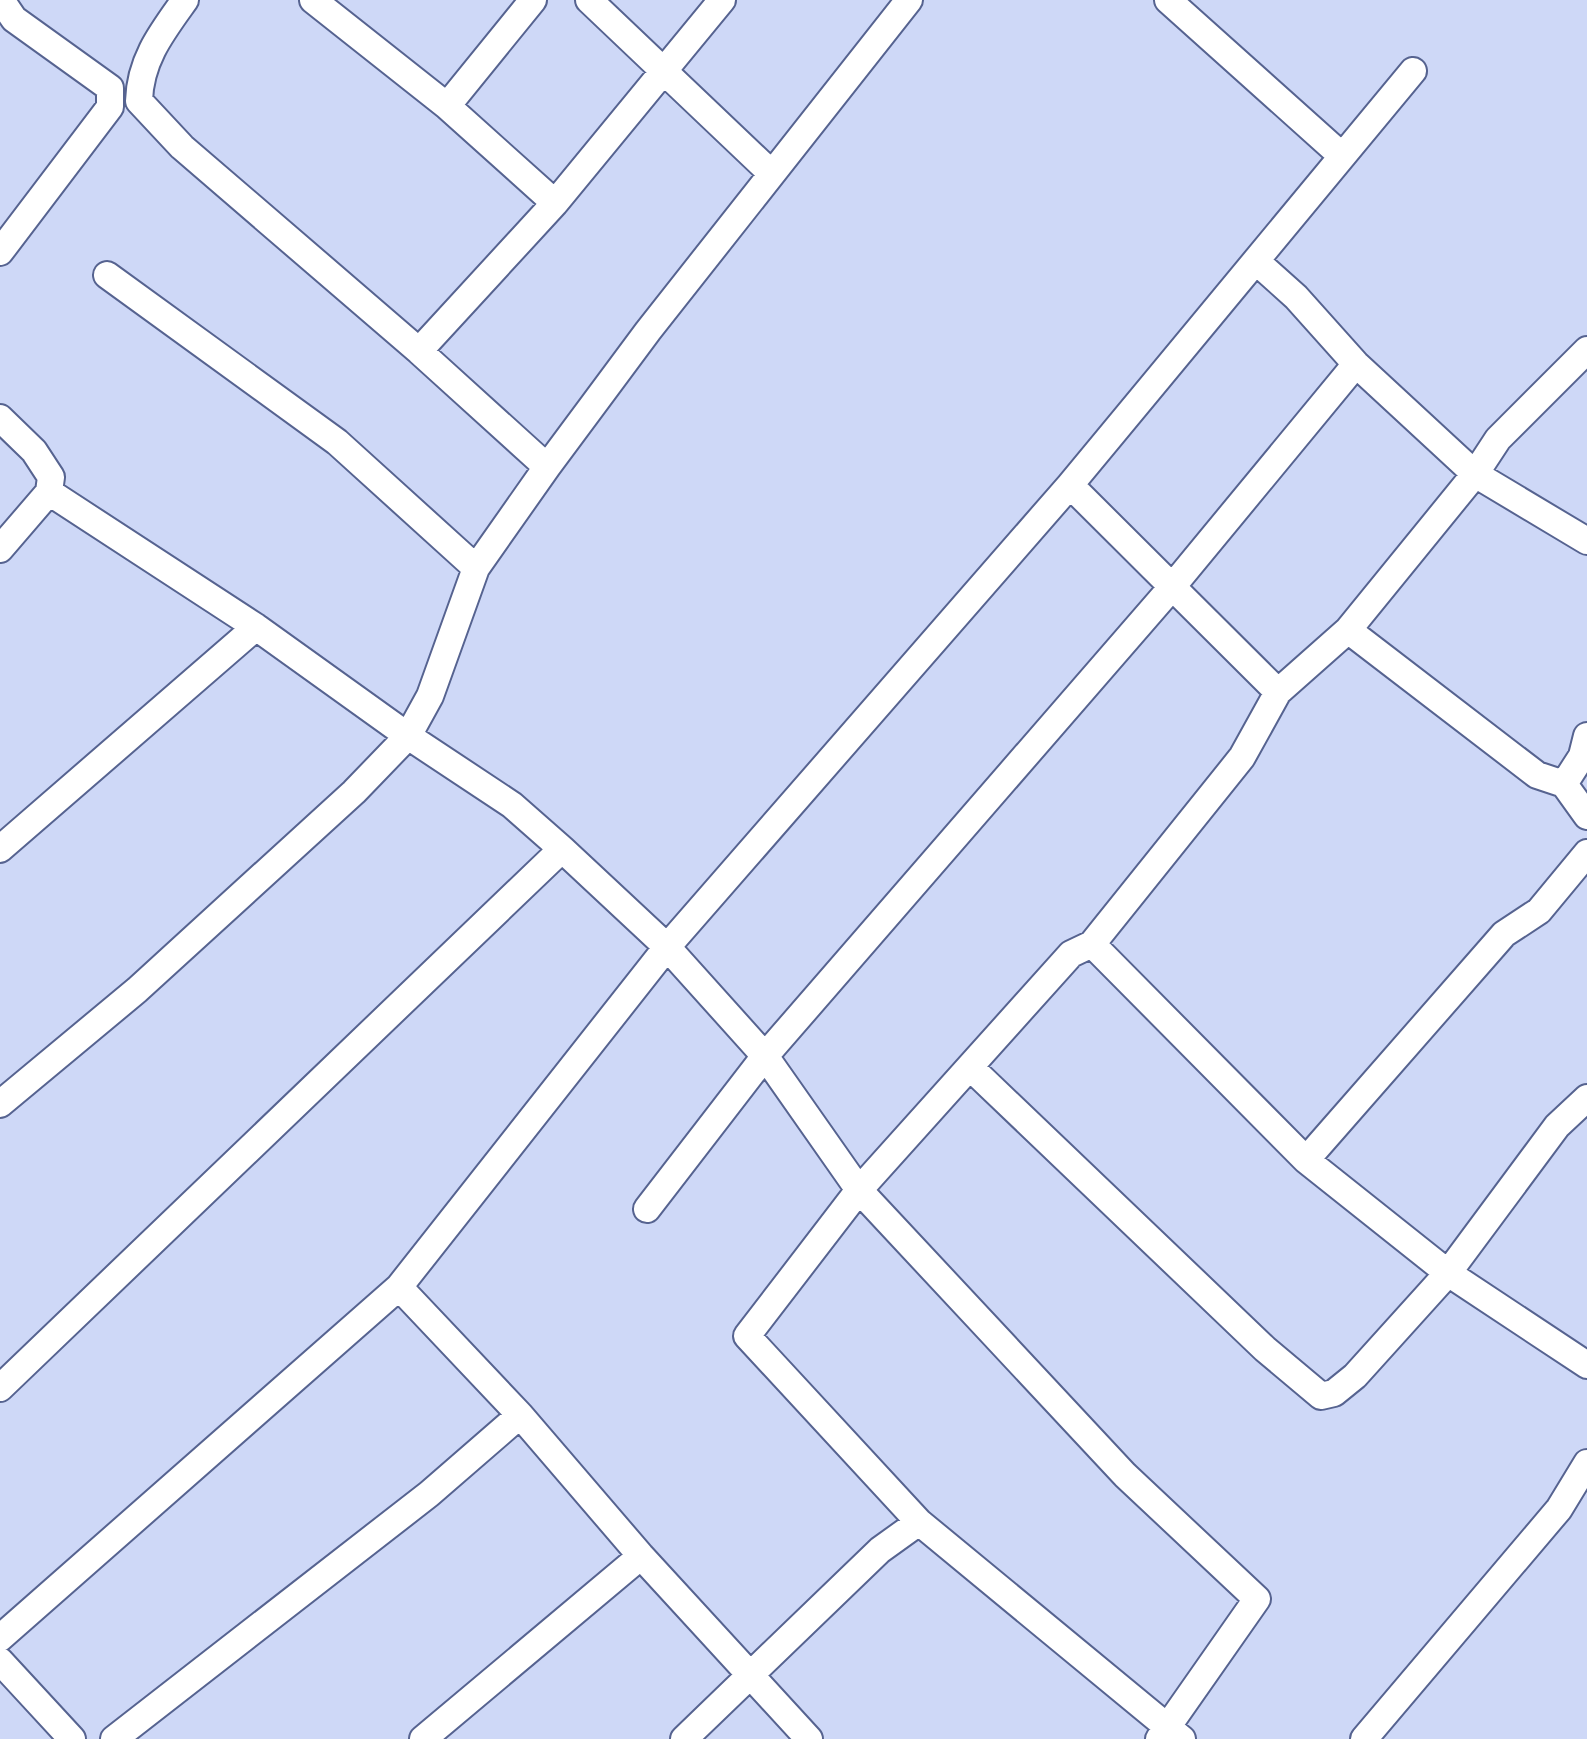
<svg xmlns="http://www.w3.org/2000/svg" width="1587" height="1739" font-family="Jost,sans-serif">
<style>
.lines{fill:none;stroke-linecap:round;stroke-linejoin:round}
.street-casing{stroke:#566390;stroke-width:30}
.street{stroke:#fff;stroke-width:26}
</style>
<rect width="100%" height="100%" fill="#ced8f7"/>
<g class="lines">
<!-- street casing -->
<g class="street-casing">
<path id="street" d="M185,0C162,32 140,60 139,101L182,147L419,351L547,467L648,331L909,0
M313,0L447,106L555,203
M589,0L771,173
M1168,0L1342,156
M447,106L533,0
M0,252L110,107V88L14,19L1,0
M1257,262L1296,297L1356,364L1475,474L1587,541
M107,275L337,442L476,568
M419,351L555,203L722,0
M0,418L34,451L51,477L49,492L0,549
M49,492L256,627L408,736L512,805L562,849L667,947L765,1056L859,1190L1125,1475L1257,1599L1159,1739
M1348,630L1537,775L1564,784L1587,816
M1278,692L1070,485L1413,71
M1564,784L1582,756L1587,736
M0,849L256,627
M1092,944L1306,1160L1448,1273L1587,1365
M970,1067L1265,1349L1321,1396L1334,1393L1355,1376L1448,1273L1557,1126L1587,1098
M0,1104L137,990L354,792L408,736L430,696L476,568L547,467
M1306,1160L1504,934L1539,911L1587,853
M647,1209L765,1056L1172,587L1356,364
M399,1287L520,1415L641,1556L809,1739
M0,1388L562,849
M0,1638L399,1287L667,947L1070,485
M0,1661L72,1739
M114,1739L429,1494L520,1415
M423,1739L641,1556
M684,1739L880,1550L919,1522
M1182,1739L919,1522L747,1336L859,1190L1071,954L1092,944L1242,757L1278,692L1348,630L1475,474L1498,439L1587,350
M1364,1739L1559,1509L1587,1463"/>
</g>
<!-- street -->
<use href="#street" class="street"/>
</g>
</svg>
